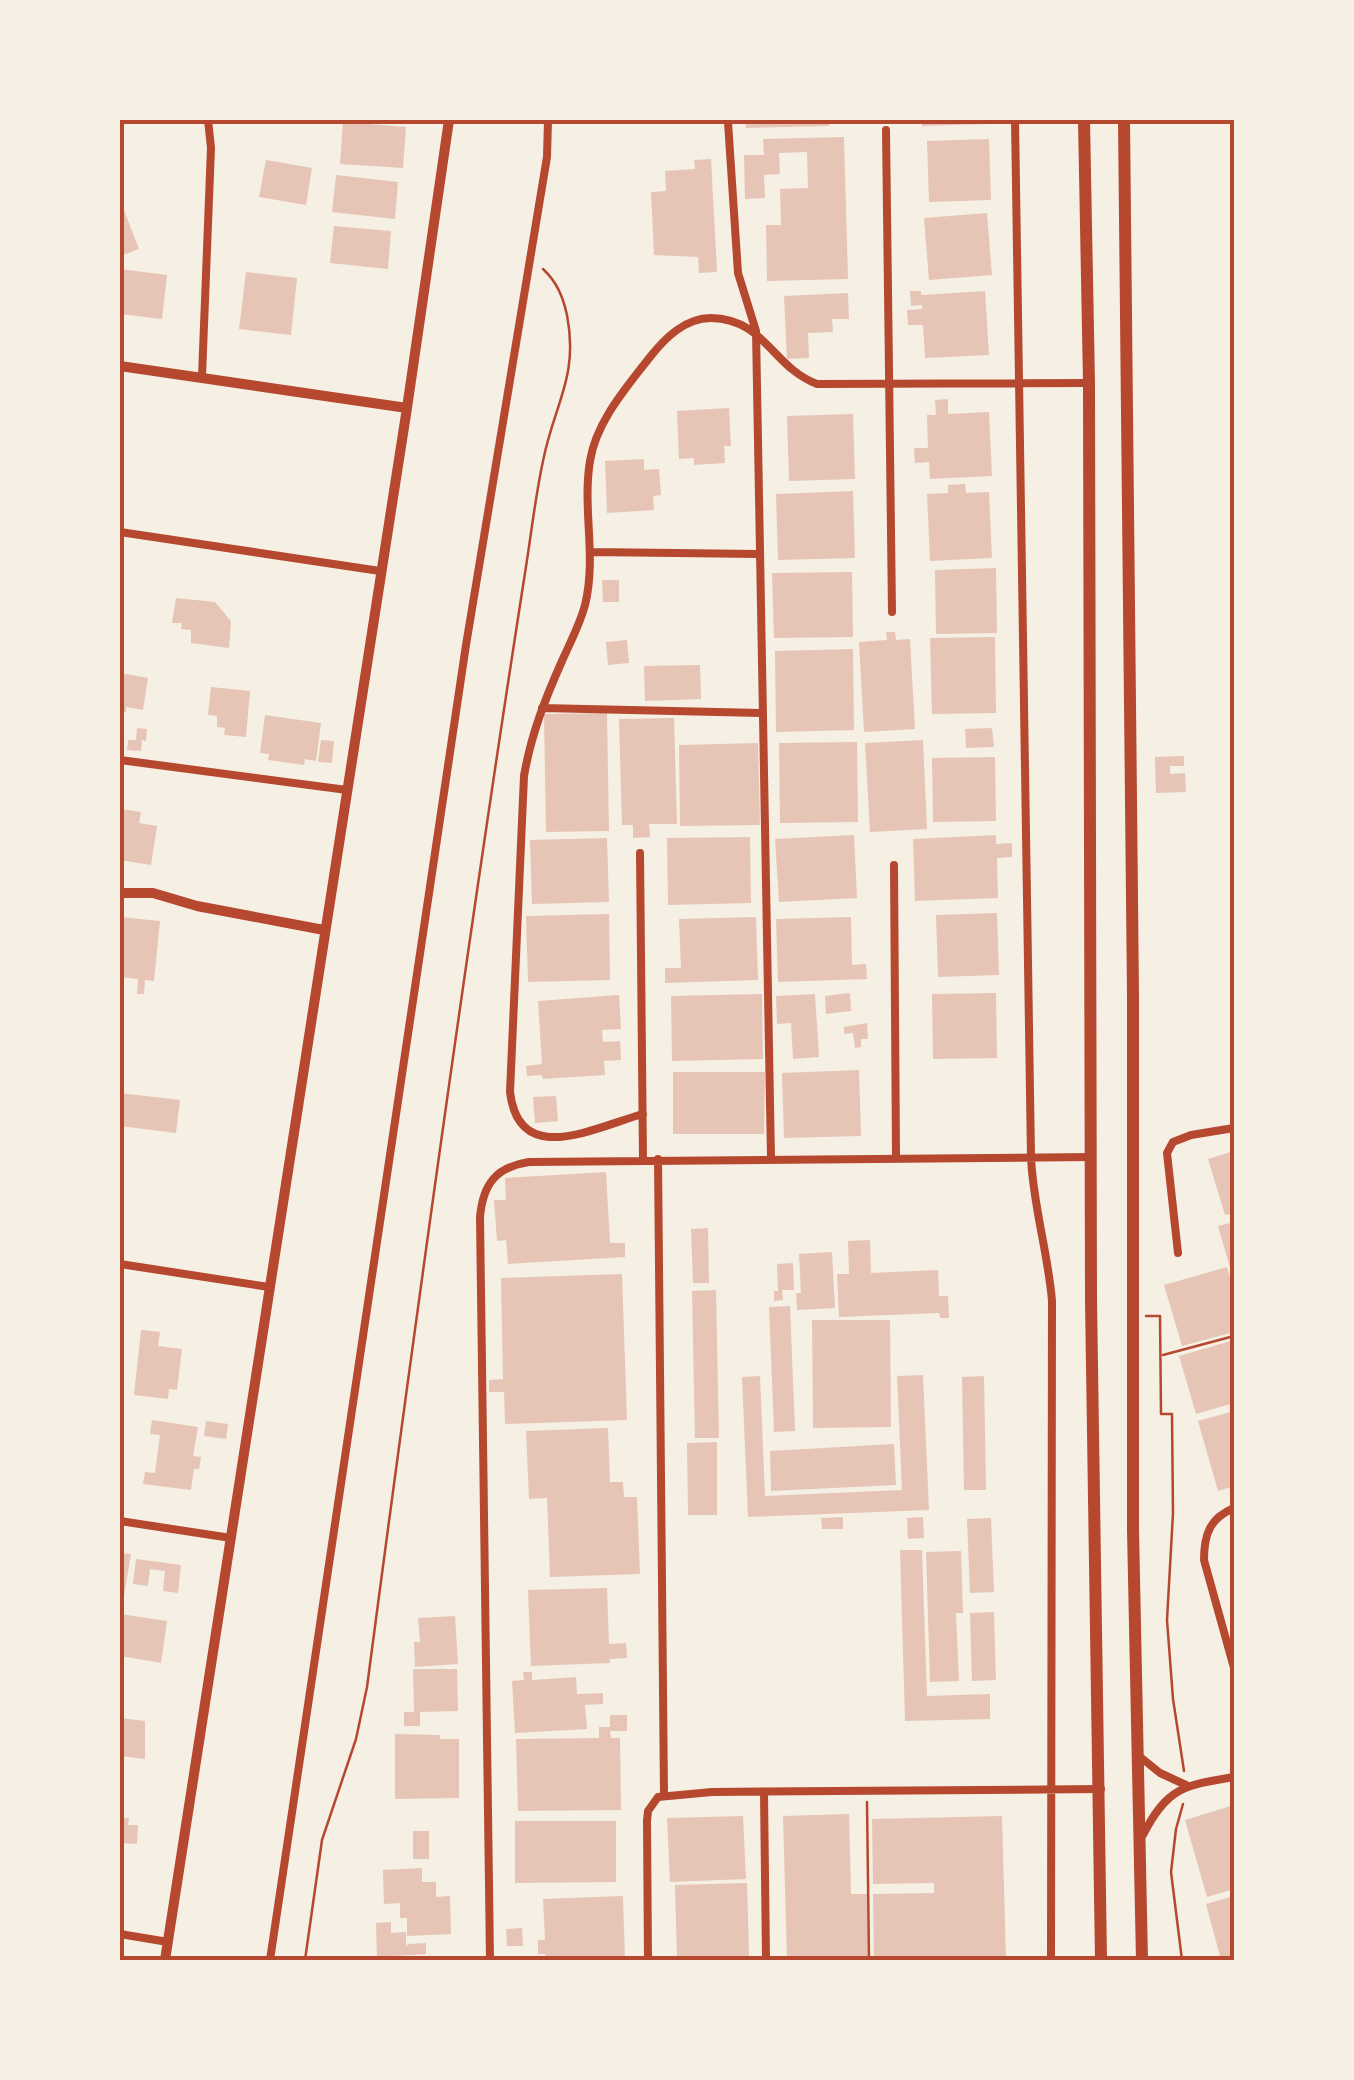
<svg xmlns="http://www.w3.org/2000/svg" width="1354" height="2080" font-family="Jost,sans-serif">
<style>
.building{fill:#e6c5b7}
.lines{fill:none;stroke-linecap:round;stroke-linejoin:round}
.path{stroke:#b5482f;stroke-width:2.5}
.minor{stroke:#b5482f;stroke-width:8}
.tertiary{stroke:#b5482f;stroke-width:10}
.primary{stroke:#b5482f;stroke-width:12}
.neatline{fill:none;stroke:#b5482f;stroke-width:4}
</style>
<rect width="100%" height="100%" fill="#f6efe4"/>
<!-- building -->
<path class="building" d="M745,120H829V126L746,128Z
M922,120H988V124L922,126Z
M343,122L406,127L403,168L340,164Z
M844,137L848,279L767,281L766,225H781L780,189L808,188L807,152L779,153L780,174L764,175L765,198L745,199L744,155H764L763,139Z
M989,139L991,200L929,202L927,141Z
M711,159L717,272L699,273L698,257L654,255L651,192L666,191L665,171L695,169L694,160Z
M266,160L312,168L306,205L259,197Z
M336,175L398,182L395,219L332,212Z
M124,210L139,249L120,256V211Z
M987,213L992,275L929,280L924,218Z
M334,226L391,231L388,269L330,263Z
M120,269L167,275L162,319L120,314Z
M246,272L297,278L291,335L239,329Z
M910,291H921V295L985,291L989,355L925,358L923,325H908L907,310L922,309V305L911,306Z
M848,293L849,319H832L833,332L808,333L809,358L787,359L784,296Z
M948,399V414L989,412L992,476L930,479L929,462L915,463L914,448H928L927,415H936L935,400Z
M729,408L731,446H724L725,463L694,465V458L679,459L677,411Z
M853,414L855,479L789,481L787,416Z
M644,459V470L659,469L661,495L653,496L654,510L607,513L605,461Z
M965,484L966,493L989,492L992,558L930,561L927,494L948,493V485Z
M853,491L855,558L778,560L776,494Z
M996,568L997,633L936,634L935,570Z
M852,572L853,637L774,638L772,573Z
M602,580H619V602H603Z
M176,598L215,602L231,621L229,648L191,643V630L181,629L182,623H172Z
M886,632H895L896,640L910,639L915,729L864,732L859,642L887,640Z
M995,637L996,713L932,714L930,638Z
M627,640L629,663L608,665L606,642Z
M853,649L854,730L776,732L775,651Z
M700,665L701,699L645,701L644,666Z
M120,673L148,678L143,710L126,707V712L120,711Z
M211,687L250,691L246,737L224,735L225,728L217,727V716L208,715Z
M607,713L609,831L546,832L544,714Z
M265,715L321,723L316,761L305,759L304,765L268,760L269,754L260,753Z
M674,718L677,824H649L650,837L633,838V825H622L619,719Z
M137,728L147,729L146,741L142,740L141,751L127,750L128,740H136Z
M992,728L994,747L966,748L965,729Z
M321,740L334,741L332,763L318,762Z
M923,740L927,829L870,832L865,743Z
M857,742L858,822L780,823L779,743Z
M758,743L760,825L680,826L679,745Z
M1184,756V766H1170V774L1185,773L1186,792L1156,793L1155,757Z
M995,757L996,821L933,822L932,758Z
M120,809L141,812L139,823L157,826L151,865L120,860Z
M854,835L857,898L779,902L775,839Z
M996,835V844L1012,843V857L997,858L998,898L915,901L913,839Z
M750,837L751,903L668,905L667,838Z
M607,838L609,902L532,904L530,840Z
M997,913L999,975L938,977L936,915Z
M609,914L610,980L528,982L526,916Z
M120,917L160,921L154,981L145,980L144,994H137L138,979L120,977Z
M756,917L758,980L665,983V968H681L679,919Z
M851,917L852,965L866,964L867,979L778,982L776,919Z
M850,993L851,1011L826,1014L825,996Z
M996,993L997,1058L933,1059L932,994Z
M762,994L763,1059L672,1061L671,996Z
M815,994L819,1057L793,1059L791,1023L777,1024L776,996Z
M619,995L621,1029L602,1030L603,1042L620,1041L621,1060L604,1061L605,1075L543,1079L542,1075L527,1076L526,1066L542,1064L538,1001Z
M867,1023L868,1039H861V1047L855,1048L853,1033L844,1034V1027Z
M859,1070L861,1136L784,1138L782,1073Z
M673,1072H765L764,1134H673Z
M120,1093L180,1100L176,1133L120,1126Z
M556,1096L558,1121L535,1123L533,1097Z
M1234,1151V1213L1225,1215L1208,1159Z
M606,1172L610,1243H625V1257L508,1264L506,1240L497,1241L494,1200H506L505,1178Z
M1234,1222V1278H1233L1218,1226Z
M708,1228L709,1283H693L691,1229Z
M870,1240L871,1273L938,1270L939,1296H948L949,1318H940L939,1313L839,1317L837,1274H849L848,1241Z
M832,1252L835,1308L797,1310L796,1293H801L799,1254Z
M793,1263L794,1290H782L783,1300L774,1301V1291H778L777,1264Z
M1227,1267L1234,1292V1332L1182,1346L1164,1285Z
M622,1274L627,1420L505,1424L504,1392H489V1380L503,1379L501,1278Z
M716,1290L719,1438H695L692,1291Z
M790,1306L795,1431L774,1432L769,1307Z
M812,1320H890L891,1427L813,1428Z
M141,1330L160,1332L158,1346L182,1349L177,1390L169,1389L168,1399L134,1395Z
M1234,1340V1403L1196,1414L1179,1356Z
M923,1375L929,1510L748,1517L742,1377L760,1376L765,1496L902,1490L897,1376Z
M984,1376L986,1490H964L962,1377Z
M1234,1411V1486L1218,1491L1198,1421Z
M152,1420L198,1427L193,1456L201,1457L199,1469H194L191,1490L143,1484L145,1472L155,1473L160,1435L150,1434Z
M206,1421L228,1424L226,1439L204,1436Z
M608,1428L610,1482H623L624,1497H637L640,1574L550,1577L547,1498L529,1499L526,1431Z
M717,1442V1515H688L687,1443Z
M894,1444L896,1485L771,1491L770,1451Z
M843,1517V1529H822L821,1518Z
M923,1517L924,1538L908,1539L907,1518Z
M991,1518L994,1592L970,1593L967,1519Z
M900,1550H922L927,1696L990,1694V1719L905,1721Z
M961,1551L963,1613H956L959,1681L930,1682L926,1552Z
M120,1553L131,1554L122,1608H120Z
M136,1559L181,1565L178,1593L163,1591L165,1571L150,1569L148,1586L133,1584Z
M607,1588L609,1644L626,1643L627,1658L610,1659V1663L531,1666L528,1590Z
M994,1612L996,1680L972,1681L970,1613Z
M120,1614L167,1621L161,1663L120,1656Z
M455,1616L458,1664L415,1667L414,1642H420L418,1618Z
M413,1669H457L458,1711L420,1712V1726H404V1712H414Z
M523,1672H532V1680L576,1677L577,1694L603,1693V1704L585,1705L587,1729L515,1733L512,1681L524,1680Z
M610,1715H627V1731H610L611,1738H620L621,1810L518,1811L516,1739L599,1738V1727H610Z
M120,1718L145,1721V1759L120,1756Z
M395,1734L440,1735V1739H459V1798L395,1799Z
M1234,1805V1889L1207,1897L1185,1820Z
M849,1814L851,1894H867L869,1958L787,1960L783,1816Z
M743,1816L746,1879L670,1882L667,1818Z
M1002,1816L1006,1960H874L873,1894L934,1893V1883L873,1884L872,1819Z
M120,1818H129L128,1825H138L137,1844L120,1843Z
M515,1821H616V1882L515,1883Z
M413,1831H429V1859H413Z
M422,1868V1882H436V1897L450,1896L451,1934L407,1936V1918H400V1903L384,1904L383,1870Z
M747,1883L749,1956L677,1958L675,1885Z
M623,1896L625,1960H546L545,1954H538V1940H545L543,1899Z
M1234,1896V1960H1221L1206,1904Z
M391,1922V1933L406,1932V1947L408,1944L426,1943V1954L377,1957L376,1923Z
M522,1928L523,1946H507L506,1929Z"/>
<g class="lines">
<!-- path -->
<path class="path" d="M1146,1316H1160L1161,1414H1172L1173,1513L1167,1620L1173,1699L1184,1771
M1163,1355L1234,1336
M867,1802L869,1960
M305,1960L322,1840L356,1739L367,1687C416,1315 467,944 525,573C531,536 535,498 543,461C554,404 579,377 567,315C563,297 557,282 543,269
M1182,1960L1171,1872L1176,1829L1183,1804"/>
<!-- minor -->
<path class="minor" d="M1015,120L1031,1157C1033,1206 1048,1252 1052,1301L1051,1960
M728,122L738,273L756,331L771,1158
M886,130L892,612
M202,376L211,148L208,120
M120,532L380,571
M591,552L758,554
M542,708L761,713
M120,760L347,790
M640,853L643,1160
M894,865L896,1157
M643,1114C593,1128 519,1168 510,1092L524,776C531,735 545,699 562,661C570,643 580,624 585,605C597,557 582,509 590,461C596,422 626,388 650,357C665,338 685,318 711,318C765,319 772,367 817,384L1089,383
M658,1159L664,1795
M1178,1253L1167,1153L1173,1142L1191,1135L1234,1128
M120,1264L269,1287
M1234,1508C1210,1518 1204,1534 1204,1560L1234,1668
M120,1521L231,1538
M1139,1756L1160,1773L1186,1785
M764,1792L766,1960
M1143,1835C1167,1787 1185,1785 1234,1777
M120,1934L168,1942
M270,1960L466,645L547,157L548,120
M490,1960L480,1217C483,1184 496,1167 529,1162L1091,1157
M648,1960L647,1821L648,1811L658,1797L712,1792L1101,1789"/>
<!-- tertiary -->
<path class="tertiary" d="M120,366L407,408
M120,893H153L197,906L324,930
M165,1960L407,408L449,120"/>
<!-- primary -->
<path class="primary" d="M1084,120L1089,383L1091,1300L1101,1960
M1124,120L1133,995V1530L1142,1960"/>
</g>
<!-- border -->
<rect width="1354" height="2080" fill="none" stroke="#f6efe4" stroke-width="245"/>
<rect x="122" y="122" width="1110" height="1836" class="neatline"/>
</svg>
